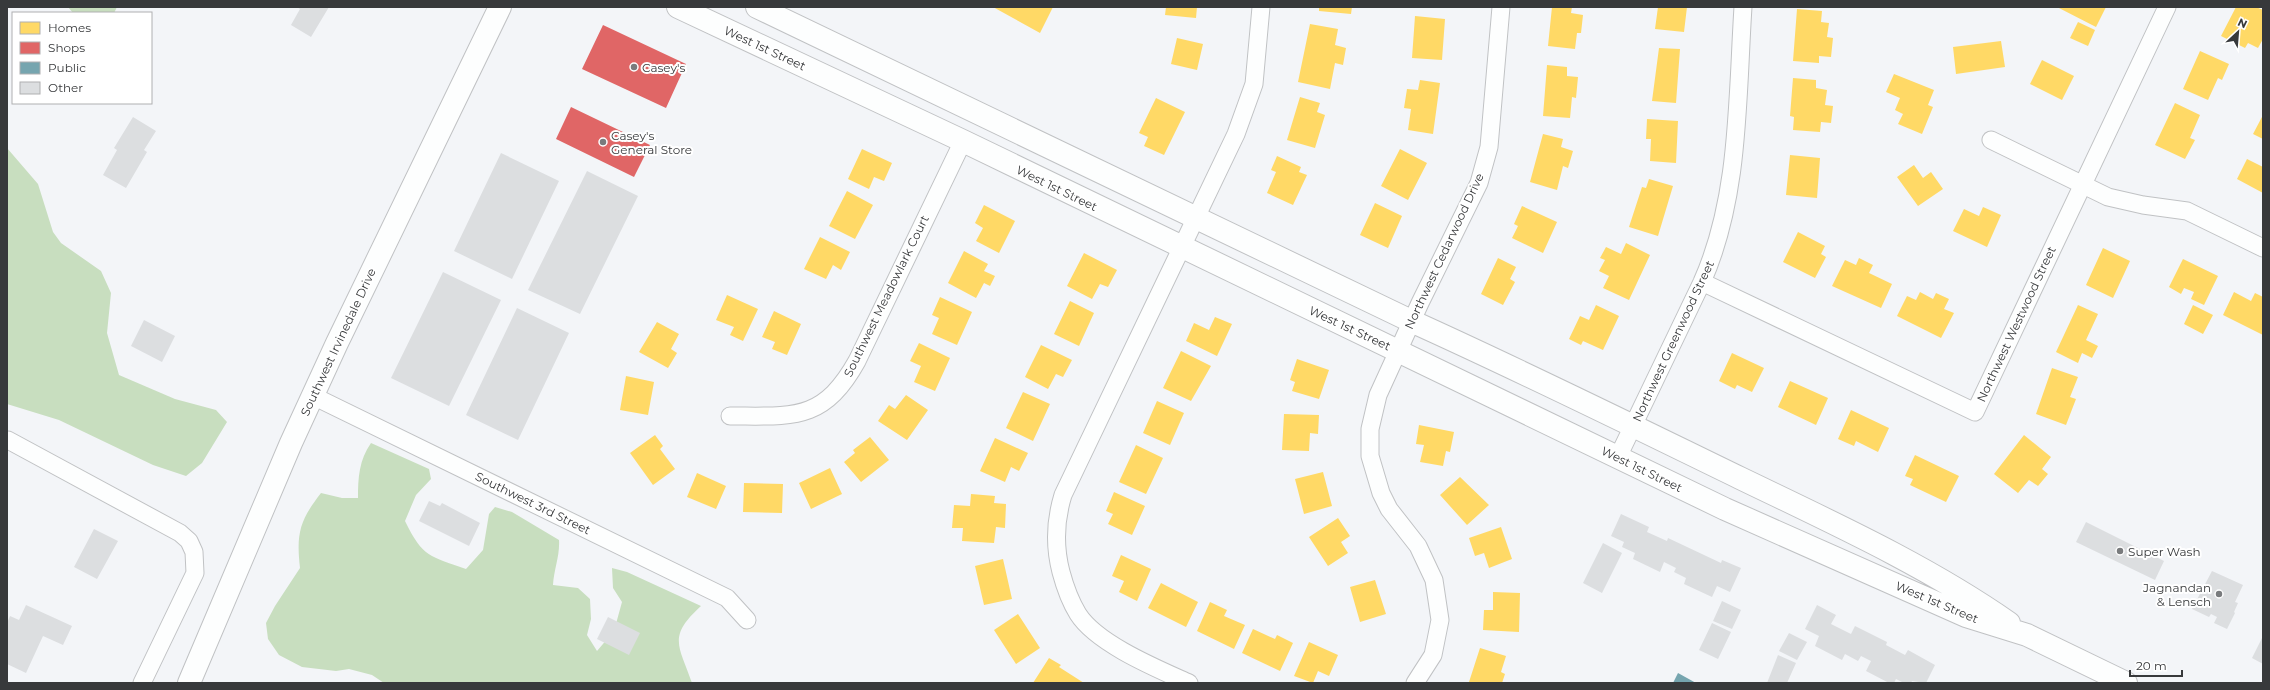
<svg xmlns="http://www.w3.org/2000/svg" width="2270" height="690" font-family="Montserrat,sans-serif">
<style>
.forest{fill:#c8debf}
.homes{fill:#ffd966}
.shops{fill:#e06666}
.public{fill:#76a5af}
.building{fill:#dcdee0}
.lines{fill:none;stroke-linecap:round;stroke-linejoin:round}
.street-casing{stroke:#c0c2c4;stroke-width:19}
.secondary-casing{stroke:#c0c2c4;stroke-width:24}
.street{stroke:#fdfefe;stroke-width:17}
.secondary{stroke:#fdfefe;stroke-width:22}
.poi-dot{fill:#797b7d;stroke:#fff;stroke-width:1.5}
.labels{text-anchor:middle;dominant-baseline:central;stroke-width:4;stroke-linejoin:round;paint-order:stroke}
.street-label{font-size:12px;fill:#37393b;stroke:#fff}
.poi-label{font-size:12px;fill:#37393b;stroke:#fff;text-anchor:start}
</style>
<rect width="100%" height="100%" fill="#f3f5f8"/>
<!-- forest -->
<path class="forest" d="M68,7H117L114,13H73Z
M7,148L38,184L53,232L61,243L101,271L111,293L107,333L119,375L175,399L216,410L227,422L202,463L186,476L153,465L59,420L7,404Z
M371,443L429,469L431,479L416,495L405,521C423,558 430,556 466,569L483,550L489,514L495,507L512,512L559,540C560,556 554,569 553,585L578,588L590,599L591,619L587,635L597,651L614,631L622,602L613,588L612,568L627,572L701,606C667,637 679,645 692,683H384L372,675L349,669L336,671L302,667L279,655L268,639L266,623L275,606L300,568C296,533 300,520 321,493L342,498H358C358,478 359,460 371,443Z"/>
<!-- homes -->
<path class="homes" d="M993,7H1053L1040,33Z
M1166,7H1197L1196,18L1165,15Z
M1319,7H1352L1351,14L1319,11Z
M1552,7H1572L1571,13L1583,15L1581,33H1577L1575,49L1548,46Z
M1658,7H1687L1684,32L1655,29Z
M2057,7H2106L2096,27Z
M2236,7H2256L2263,10V39L2258,48L2248,43L2245,48L2221,36Z
M1797,9L1822,11L1821,22L1829,23L1827,37L1833,38L1831,57L1819,56V63L1793,61Z
M1415,16L1445,19L1442,60L1412,58Z
M2078,22L2095,30L2088,46L2070,38Z
M1310,24L1338,29L1335,45L1346,48L1343,65L1335,63L1330,89L1298,82Z
M1177,38L1203,44L1197,70L1171,64Z
M2001,41L2005,67L1956,74L1953,47Z
M1659,48L1680,49L1676,103L1652,101Z
M2200,51L2229,64L2222,80L2218,78L2208,100L2183,89Z
M2042,60L2074,76L2062,100L2030,84Z
M1547,65L1567,67V76L1578,77L1576,98L1572,97L1570,118L1543,116Z
M1894,74L1934,90L1928,105L1933,107L1922,134L1898,124L1903,114L1895,110L1900,98L1886,92Z
M1793,78L1816,80V88L1827,90L1825,105L1833,106L1831,123L1821,122L1820,132L1793,130L1794,117L1790,116Z
M1420,80L1440,83L1433,134L1408,130L1411,109L1404,108L1407,89L1418,90Z
M1300,97L1320,103L1317,112L1325,115L1315,148L1287,140Z
M1156,98L1185,112L1164,155L1144,146L1148,137L1139,133Z
M2175,103L2200,115L2190,138L2195,140L2185,159L2155,145Z
M2263,115V139L2253,134Z
M1647,119L1678,121L1676,163L1650,161L1651,139H1646Z
M1543,134L1563,139L1561,147L1573,151L1568,168L1563,166L1557,190L1530,182Z
M862,149L892,163L884,181L874,177L869,189L848,179Z
M1400,149L1427,163L1408,200L1381,186Z
M1790,155L1820,158L1817,198L1786,195Z
M1277,156L1301,167L1299,172L1307,175L1293,205L1267,193L1276,172L1271,170Z
M2247,159L2263,167V193L2237,179Z
M1914,165L1923,178L1931,172L1943,189L1918,206L1897,177Z
M1649,179L1673,186L1658,236L1629,227L1642,187L1646,188Z
M847,191L873,205L855,239L829,226Z
M1375,203L1402,216L1388,248L1360,235Z
M984,205L1015,221L999,253L976,241L983,228L975,223Z
M1522,206L1557,222L1543,253L1512,238L1518,226L1514,224Z
M1983,207L2001,215L1987,247L1953,231L1964,209L1979,216Z
M1798,232L1825,246L1821,254L1826,257L1815,278L1783,262Z
M820,237L850,252L841,270L833,265L826,279L804,269Z
M1626,243L1650,255L1629,300L1603,288L1609,276L1599,271L1605,260L1600,258L1606,247L1621,254Z
M2103,248L2130,261L2113,298L2086,285Z
M964,251L988,264L984,271L995,276L990,286L984,283L976,298L948,283Z
M1084,253L1117,270L1108,287L1100,284L1092,299L1067,286Z
M1498,258L1516,267L1510,279L1515,282L1503,305L1481,294Z
M1859,258L1873,265L1869,273L1892,284L1881,308L1832,286L1845,260L1856,265Z
M2183,259L2218,276L2204,305L2191,299L2194,292L2184,288L2181,294L2169,287Z
M1920,292L1933,299L1936,293L1949,299L1944,309L1954,313L1941,338L1897,316L1907,296L1916,300Z
M2234,292L2251,301L2255,293L2263,297V335L2223,315Z
M727,295L758,309L743,341L730,335L734,327L716,320Z
M940,297L972,312L957,345L932,334L939,318L932,315Z
M1070,301L1094,313L1079,346L1054,334Z
M1596,305L1619,316L1603,350L1583,341L1581,345L1569,339L1580,316L1589,320Z
M2078,305L2098,314L2086,340L2098,346L2092,358L2082,353L2078,363L2056,352Z
M2193,305L2213,315L2203,334L2184,324Z
M774,311L801,324L787,355L772,349L775,342L762,337Z
M1215,317L1232,324L1217,356L1186,341L1194,323L1209,330Z
M657,322L679,334L671,349L677,353L668,368L639,352Z
M919,343L950,358L935,391L914,382L921,366L910,361Z
M1041,345L1072,360L1063,377L1056,374L1048,389L1025,377Z
M1181,351L1211,366L1191,401L1163,388Z
M1732,353L1764,368L1752,392L1737,385L1735,389L1719,381Z
M1297,359L1329,370L1319,399L1292,391L1295,382L1290,380Z
M2052,368L2078,377L2070,397L2076,399L2066,425L2036,414Z
M626,376L654,382L648,415L620,410Z
M1790,381L1828,398L1816,425L1778,407Z
M1023,392L1050,404L1033,441L1006,428Z
M906,395L928,410L907,440L878,421L889,405L895,409Z
M1157,401L1184,413L1170,445L1143,433Z
M1851,410L1889,428L1878,452L1856,441L1854,446L1838,439Z
M1284,414L1319,415L1318,434L1310,433L1309,451L1282,450Z
M1419,425L1454,432L1450,452L1446,451L1443,466L1420,462L1424,445L1416,444Z
M655,435L663,446L660,449L675,469L653,485L630,453Z
M2024,435L2051,457L2042,469L2048,474L2038,486L2029,480L2018,493L1994,474Z
M870,437L889,460L861,482L844,462L855,453L853,450Z
M995,438L1028,453L1019,471L1011,467L1005,482L980,471Z
M1136,445L1163,458L1146,494L1119,482Z
M1915,455L1959,476L1946,502L1910,485L1913,479L1905,476Z
M830,468L842,494L811,509L799,483Z
M1323,472L1332,506L1304,514L1295,479Z
M697,473L726,486L716,509L687,497Z
M1460,477L1489,505L1467,525L1440,495Z
M744,483L783,484L782,513L743,512Z
M1114,492L1145,506L1132,535L1108,524L1113,514L1106,511Z
M971,494L995,496L994,503L1006,504L1005,528L996,527L994,543L962,541L963,528H952L954,505L970,506Z
M1338,518L1350,536L1341,542L1348,553L1328,566L1309,537Z
M1501,527L1512,559L1489,568L1484,553L1475,556L1469,538Z
M1121,555L1151,569L1137,601L1119,592L1124,581L1112,576Z
M1003,559L1012,599L984,605L975,566Z
M1375,580L1386,614L1360,622L1350,587Z
M1161,583L1198,602L1186,627L1148,608Z
M1493,592L1520,593L1519,632L1483,630L1484,610H1493Z
M1210,602L1227,610L1224,616L1245,625L1234,649L1197,631Z
M1018,614L1040,648L1016,664L994,630Z
M1253,629L1275,639L1277,635L1293,643L1280,671L1242,653Z
M1309,642L1338,655L1329,676L1318,671L1313,683L1294,676Z
M1480,648L1506,656L1501,672L1505,674L1502,683L1469,682Z
M1049,658L1061,665L1059,667L1084,683H1033Z"/>
<!-- shops -->
<path class="shops" d="M603,25L686,64L666,108L582,69Z
M571,107L650,145L634,177L556,139Z"/>
<!-- public -->
<path class="public" d="M1678,673L1696,683H1673Z"/>
<!-- building -->
<path class="building" d="M297,7H329L311,37L291,25L300,9Z
M133,117L156,131L144,150L147,152L126,188L103,175L117,150L114,148Z
M501,153L559,181L512,279L454,251Z
M587,171L638,196L580,314L528,290Z
M443,272L501,300L449,406L391,378Z
M517,308L569,333L518,440L466,415Z
M144,320L175,336L162,362L131,346Z
M429,501L440,506L442,503L480,523L469,546L419,521Z
M1621,514L1649,527L1647,532L1667,541L1668,538L1721,563L1722,560L1741,568L1730,592L1717,586L1712,597L1684,584L1686,578L1674,572L1676,568L1664,562L1660,572L1633,559L1635,553L1622,547L1624,542L1611,536Z
M2086,522L2164,561L2155,580L2076,542Z
M94,529L118,541L97,579L74,567Z
M1603,543L1622,553L1602,593L1583,583Z
M2212,571L2243,585L2235,602L2238,603L2234,612L2235,613L2227,629L2214,623L2217,617L2211,614L2209,617L2192,609Z
M1722,601L1741,610L1732,629L1713,621Z
M26,605L72,626L63,645L43,636L26,673L7,664V623L10,616L19,620Z
M1817,605L1836,615L1831,624L1851,634L1855,626L1887,642L1886,645L1905,655L1908,650L1935,665L1926,683L1912,681L1911,683H1904L1896,679L1894,683H1889L1866,671L1871,661L1861,656L1858,661L1845,654L1842,660L1815,646L1819,636L1805,629Z
M608,617L640,633L629,655L597,639Z
M1712,623L1731,632L1718,659L1699,650Z
M1789,633L1807,642L1797,660L1779,651Z
M2263,636V664L2252,658Z
M1778,655L1796,663L1787,683H1767Z"/>
<g class="lines">
<!-- street casing -->
<g class="street-casing">
<path id="street" d="M1991,140L2108,197L2143,205L2187,211L2263,248
M1702,282L1975,412L2167,7
M313,396L727,598L747,620
M730,416C793,416 823,422 857,361L963,141
M8,440L180,533L189,541L194,552L195,573L142,683
M1618,457L1702,282C1740,197 1737,98 1743,7
M1189,683C1158,669 1097,644 1078,614C1070,601 1065,587 1061,572C1054,545 1055,521 1063,495L1236,134L1254,84L1261,7
M1415,683L1433,655L1440,620L1434,580L1418,546L1389,509L1381,493L1370,456V429L1378,395L1420,303L1479,183L1489,147L1501,7"/>
</g>
<!-- secondary casing -->
<g class="secondary-casing">
<path id="secondary" d="M678,7L963,141L1725,509L1966,616L2027,635L2126,683
M757,7L1411,321C1522,371 1631,425 1740,478C1831,522 1926,565 2009,623
M189,683L291,443L337,343L500,7"/>
</g>
<!-- street -->
<use href="#street" class="street"/>
<!-- secondary -->
<use href="#secondary" class="secondary"/>
</g>
<!-- markers -->
<g class="poi-dot">
<circle cx="634" cy="67" r="4"/>
<circle cx="603" cy="142" r="4"/>
<circle cx="2120" cy="551" r="4"/>
<circle cx="2219" cy="594" r="4"/>
</g>
<g class="labels">
<!-- street labels -->
<g class="street-label">
<text transform="translate(765 48) rotate(25)">West 1st Street</text>
<text transform="translate(1057 188) rotate(26)">West 1st Street</text>
<text transform="translate(1444 251) rotate(-65)">Northwest Cedarwood Drive</text>
<text transform="translate(886 296) rotate(-64)">Southwest Meadowlark Court</text>
<text transform="translate(2016 324) rotate(-65)">Northwest Westwood Street</text>
<text transform="translate(1350 328) rotate(25)">West 1st Street</text>
<text transform="translate(1673 341) rotate(-65)">Northwest Greenwood Street</text>
<text transform="translate(338 342) rotate(-65)">Southwest Irvinedale Drive</text>
<text transform="translate(1642 469) rotate(26)">West 1st Street</text>
<text transform="translate(533 503) rotate(26)">Southwest 3rd Street</text>
<text transform="translate(1937 602) rotate(23)">West 1st Street</text>
</g>
<!-- poi labels -->
<g class="poi-label">
<text x="642" y="67">Casey's</text>
<text x="611" y="135">Casey's<tspan x="611" dy="14">General Store</tspan></text>
<text x="2128" y="551">Super Wash</text>
<text x="2211" y="587" text-anchor="end">Jagnandan<tspan x="2211" dy="14">&amp; Lensch</tspan></text>
</g>
</g>
<!-- border -->
<rect width="2270" height="690" fill="none" stroke="#37393b" stroke-width="16"/>
<!-- legend -->
<rect x="12" y="12" width="140" height="92" fill="#ffffff" stroke="#afb0b1"/>
<rect x="20" y="22" width="20" height="12" fill="#ffd966" stroke="#afb0b1"/>
<text x="48" y="32" font-size="12" fill="#37393b">Homes</text>
<rect x="20" y="42" width="20" height="12" fill="#e06666" stroke="#afb0b1"/>
<text x="48" y="52" font-size="12" fill="#37393b">Shops</text>
<rect x="20" y="62" width="20" height="12" fill="#76a5af" stroke="#afb0b1"/>
<text x="48" y="72" font-size="12" fill="#37393b">Public</text>
<rect x="20" y="82" width="20" height="12" fill="#dcdee0" stroke="#afb0b1"/>
<text x="48" y="92" font-size="12" fill="#37393b">Other</text>
<!-- north arrow -->
<g transform="translate(2238 32) rotate(26)" stroke="#ffffff" stroke-width="3" paint-order="stroke">
<path d="M0-3L7 15L0 10L-7 15Z" fill="#37393b"/>
<text y="-6" font-size="11" font-weight="bold" text-anchor="middle" fill="#37393b">N</text>
</g>
<!-- scale -->
<path d="M2130 670v6h52v-6" fill="none" stroke="#37393b" stroke-width="2"/>
<text x="2136" y="670" font-size="12" fill="#37393b" stroke="#ffffff" stroke-width="3" paint-order="stroke">20 m</text>
</svg>
